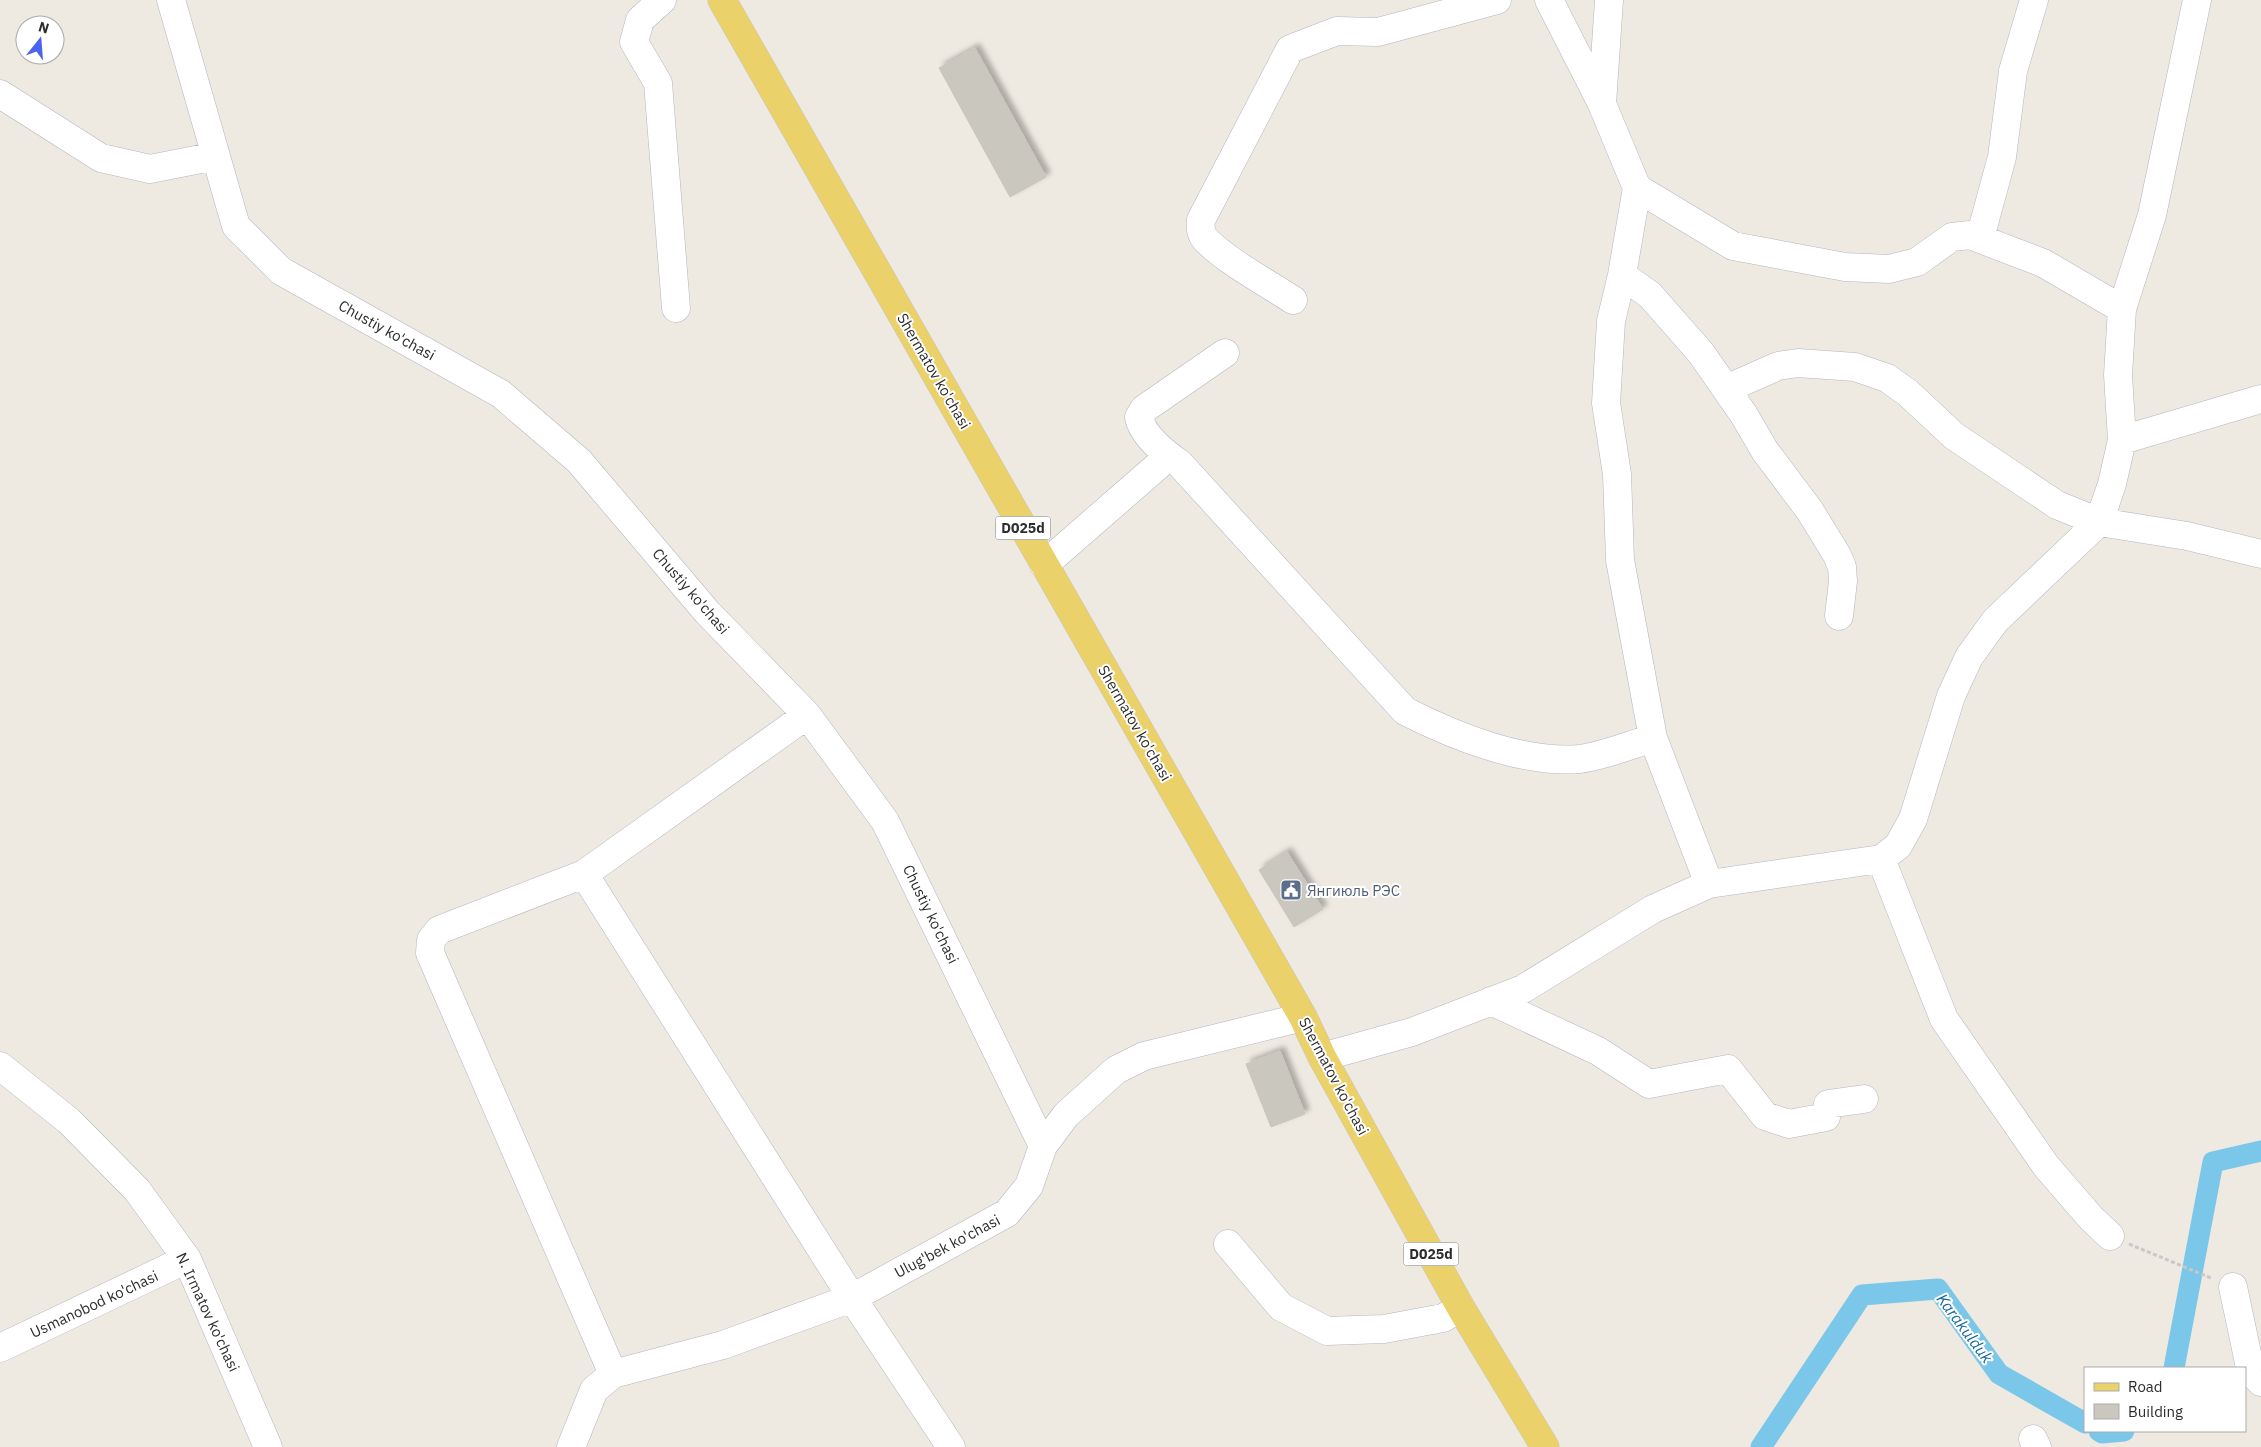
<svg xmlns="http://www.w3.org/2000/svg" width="2261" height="1447" font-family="'IBM Plex Sans',sans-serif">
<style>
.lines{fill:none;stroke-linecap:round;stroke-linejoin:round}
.canal{stroke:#7ac7e9;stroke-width:21}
.building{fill:#cac7bf;stroke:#cac5ba;filter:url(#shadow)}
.minor-casing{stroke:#b4b6c0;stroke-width:29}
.major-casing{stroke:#c8c8c8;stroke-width:29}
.path{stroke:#c8c8c8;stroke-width:3;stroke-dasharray:4 2.5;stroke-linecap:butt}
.minor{stroke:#fff;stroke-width:28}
.major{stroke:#ead169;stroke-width:28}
.labels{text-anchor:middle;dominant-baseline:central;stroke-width:4;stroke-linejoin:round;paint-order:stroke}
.shield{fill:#fff;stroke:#6c6c6c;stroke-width:1}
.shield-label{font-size:14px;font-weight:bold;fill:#2d2d2d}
.street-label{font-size:15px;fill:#2d2d2d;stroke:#fff}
.service-label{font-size:15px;fill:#4e5e75;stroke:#fff;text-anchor:start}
.water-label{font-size:16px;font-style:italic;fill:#15679a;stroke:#fff}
</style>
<defs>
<filter id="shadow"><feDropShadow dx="4.5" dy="-4.5" stdDeviation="2.5" flood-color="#0004"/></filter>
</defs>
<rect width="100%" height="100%" fill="#eee9e1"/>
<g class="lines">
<!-- canal -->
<path class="canal" d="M2174,1368L2213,1162L2261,1151
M2099,1431L2102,1433L2124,1431
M1761,1447L1862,1295L1938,1289L1999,1374L2085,1423"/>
</g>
<!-- building -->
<path class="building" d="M975,48L1046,177L1010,197L939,68Z
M1287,852L1323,909L1294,927L1259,870Z
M1280,1051L1305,1114L1271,1127L1246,1064Z"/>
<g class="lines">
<!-- minor casing -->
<g class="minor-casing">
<path id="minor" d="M171,0L236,226L281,271L501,394L579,461L707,612L807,715L885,821L1043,1146
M662,0L640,20L634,42L658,83L676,308
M1549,0L1601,102
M1609,0L1602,104L1637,188L1622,275L1611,321L1606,403L1617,474L1620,560L1653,738L1709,884
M0,94L101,158L150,169L216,156
M1637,188L1733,246L1845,267L1889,269L1917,262L1952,237L1970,235L2043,263L2122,309
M1980,238L2002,157L2013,71L2034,0
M1622,275L1650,295L1701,353L1744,415L1765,451L1810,511L1837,555L1842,567L1843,581L1839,616
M1293,300C1267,283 1226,261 1205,239C1201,234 1200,227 1201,220L1290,49L1337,31L1378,32L1497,0
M1225,353L1144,409L1139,417C1142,435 1166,454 1180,464L1405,711C1454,736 1524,764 1579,759C1604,756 1630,745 1653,738
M1726,389L1778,366L1798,363L1855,367L1887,378L1908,393L1954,436L2057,505L2099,522L2187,536L2261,554
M2122,440L2261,399
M1044,565L1169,456
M1881,859L1944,1019L2046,1166L2091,1218L2110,1236
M584,874L852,1298L951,1447
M1491,1001L1598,1051L1649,1084L1728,1069L1765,1116L1789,1124L1826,1117L1828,1104L1864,1099
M1322,1057L1412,1032L1523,989L1653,909L1709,884L1881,859L1898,846L1913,819L1951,696L1969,657L1995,621L2099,522L2112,484L2122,440L2118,375L2122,309L2152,215L2197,0
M0,1066L69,1121L137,1190L187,1259L268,1447
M1228,1244L1281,1307L1327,1331L1384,1329L1443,1318L1461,1308
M2233,1287L2251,1372L2261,1382
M0,1348L187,1259
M613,1374L430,953L431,940L439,930L584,874L807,715
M2033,1439L2037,1447
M571,1447L594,1390L613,1374L723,1345L852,1298L1007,1213L1029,1186L1043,1146L1066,1115L1116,1070L1144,1056L1303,1017"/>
</g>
<!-- major casing -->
<g class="major-casing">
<path id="major" d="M722,0L1303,1017L1322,1057L1461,1308L1545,1447"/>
</g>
<!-- path -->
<path class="path" d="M2129,1244L2211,1278"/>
<!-- minor -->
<use href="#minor" class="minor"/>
<!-- major -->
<use href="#major" class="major"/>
</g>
<!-- icons -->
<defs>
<g id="civic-square" transform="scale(1.125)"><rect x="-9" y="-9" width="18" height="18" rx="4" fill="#5c6f8a" stroke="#fff"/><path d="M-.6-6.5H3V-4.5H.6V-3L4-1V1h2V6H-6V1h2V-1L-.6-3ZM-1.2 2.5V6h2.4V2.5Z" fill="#fff"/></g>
</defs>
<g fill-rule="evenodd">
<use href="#civic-square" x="1291" y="890"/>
</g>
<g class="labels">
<!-- shield labels -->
<g class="shield">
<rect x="995.5" y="516.5" width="55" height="23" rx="4"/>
<rect x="1403.5" y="1242.5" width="55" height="23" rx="4"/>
</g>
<g class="shield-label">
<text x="1023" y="528">D025d</text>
<text x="1431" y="1254">D025d</text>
</g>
<!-- street labels -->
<g class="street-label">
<text transform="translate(387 330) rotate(29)">Chustiy ko'chasi</text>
<text transform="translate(934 371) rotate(60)">Shermatov ko'chasi</text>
<text transform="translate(691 591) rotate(49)">Chustiy ko'chasi</text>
<text transform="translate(1135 723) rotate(60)">Shermatov ko'chasi</text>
<text transform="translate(931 914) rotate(64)">Chustiy ko'chasi</text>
<text transform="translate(1334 1076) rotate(62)">Shermatov ko'chasi</text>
<text transform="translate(947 1246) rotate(-28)">Ulug'bek ko'chasi</text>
<text transform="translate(94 1304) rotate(-25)">Usmanobod ko'chasi</text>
<text transform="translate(208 1312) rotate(65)">N. Irmatov ko'chasi</text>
</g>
<!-- service labels -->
<g class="service-label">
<text x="1307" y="890">Янгиюль РЭС</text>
</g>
<!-- water labels -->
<g class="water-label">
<text transform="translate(1965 1328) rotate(53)">Karakulduk</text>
</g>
</g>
<!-- legend -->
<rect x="2084" y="1367" width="162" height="65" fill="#ffffff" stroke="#ababab"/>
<rect x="2094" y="1383" width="25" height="8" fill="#ead169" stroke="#ababab"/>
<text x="2128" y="1392" font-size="15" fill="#2d2d2d">Road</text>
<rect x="2094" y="1404" width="25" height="15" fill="#cac7bf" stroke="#ababab"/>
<text x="2128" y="1417" font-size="15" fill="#2d2d2d">Building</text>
<!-- north arrow -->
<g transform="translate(40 40) rotate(17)"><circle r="24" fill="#ffffff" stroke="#ababab"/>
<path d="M0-4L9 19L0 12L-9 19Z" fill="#4a63f1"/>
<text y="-8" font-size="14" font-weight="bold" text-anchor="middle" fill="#2d2d2d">N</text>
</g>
</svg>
